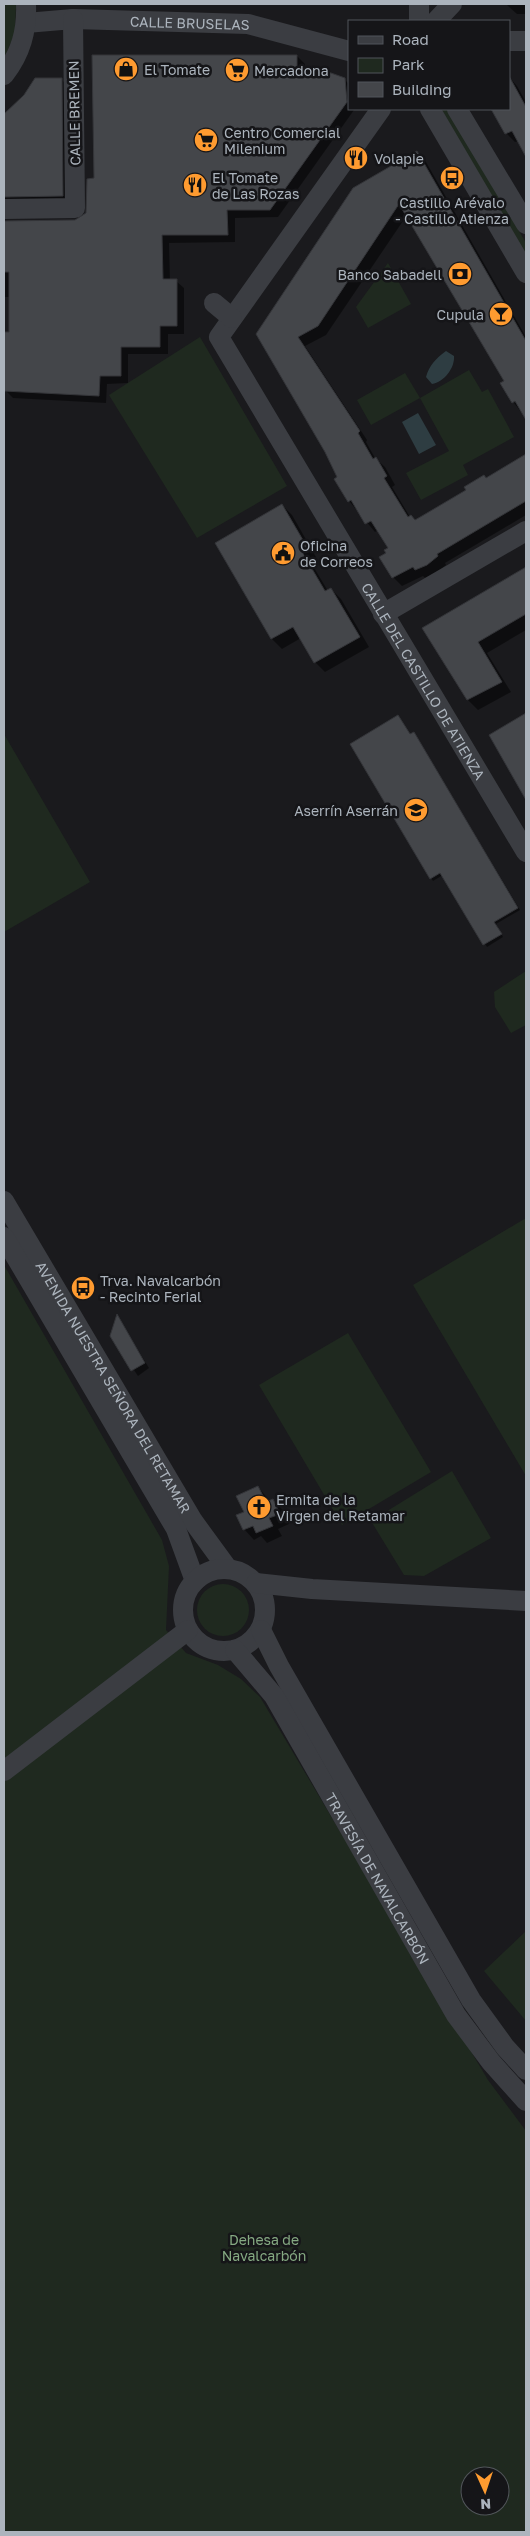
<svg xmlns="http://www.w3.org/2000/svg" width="530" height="2536" font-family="'Golos Text',sans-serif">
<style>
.green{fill:#1f291f;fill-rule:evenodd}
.water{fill:#2e3d42}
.shadow{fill:#0007}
.building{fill:#44464a;stroke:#343539}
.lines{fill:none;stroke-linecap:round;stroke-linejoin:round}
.minor{stroke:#3b3d42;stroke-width:20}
.labels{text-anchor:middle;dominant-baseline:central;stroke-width:5;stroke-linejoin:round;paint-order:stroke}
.street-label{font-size:14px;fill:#acb4bd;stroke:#151518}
.poi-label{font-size:14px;fill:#acb4bd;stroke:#151518;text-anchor:start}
.park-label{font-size:14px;fill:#85a982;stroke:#151518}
</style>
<rect width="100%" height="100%" fill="#1a1a1d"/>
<!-- green -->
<path class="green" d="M4,4H16L15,33L4,59Z
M441,109H447L526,243V259Z
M388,263L411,304L368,328L356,307Z
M200,337L287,486L197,538L109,395Z
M469,370L482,392L488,389L514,437L463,465L468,475L421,500L406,473L449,451L420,398L371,425L357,400L405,373L420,398Z
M4,734L90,882L4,932Z
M526,971V1025L511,1033L495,1007L494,992Z
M526,1218V1476L413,1285Z
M4,1265L162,1540L169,1566L166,1630L186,1653L218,1665L241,1679L260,1697L488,2080L526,2131V2532H4ZM470,2476H500V2506H470Z
M348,1333L431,1472L342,1525L259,1385Z
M452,1471L491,1538L424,1576L404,1575L371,1521Z
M197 1610a26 26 0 1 1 52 0a26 26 0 1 1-52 0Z
M526,1931V2021L484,1971Z"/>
<!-- water -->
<path class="water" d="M446,351L454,356C455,368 444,382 432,384L426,377C429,366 436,358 446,351Z
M418,413L436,445L419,454L402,422Z"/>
<!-- shadow -->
<path class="shadow" d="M526,4V14H517L507,5Z
M297,56L305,64V68L344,79L349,84V109L354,110L278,217L235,218V242L169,243L170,281H176L184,288V334H168V354H128V383L107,384L106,403L13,398L5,390L11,334L10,297H4V222L76,221L87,214L95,180Z
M509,77L517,86L526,102V154L519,141L515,142L506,133L492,109H509Z
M61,79L69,87L70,204L4,209V115L18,104Z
M417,153L426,162L526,337V418L514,403L520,398L513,402L505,382L407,215L326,335L305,346L367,440L366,442L375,458L385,467L395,485L392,487L410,517L416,521L526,455V515L445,563L446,565L436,573L425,578L423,576L402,586L393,577L388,554L389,548L378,530L375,532L349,501L326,451L258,334Z
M282,505L292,515L316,557L310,561L328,591L331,589L341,599L369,647L325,672L315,662L301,638L282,649L272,639L216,543Z
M526,568V630L487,653L511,692L478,710L468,700L424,628Z
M398,716L410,736H416L520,910L496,924L503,937L487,947L443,875L433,881L431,878L352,744Z
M524,716L526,719V798L490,735Z
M117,1316L149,1368L138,1376L111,1336Z
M258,1487L270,1501L272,1500L283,1510L289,1524L278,1529L282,1536L267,1543L261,1536L254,1540L244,1529L245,1512Z"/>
<!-- building -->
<path class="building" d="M92,55H297V67H314L345,78L347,102L270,210H227L228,235H162L163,279H177V326H160V347H121V376H100L99,396L4,391V332H9V272H4V221L75,220L86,213L87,179L94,178Z
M509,76L526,107V157L512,131L505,134L491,109H509Z
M35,78H62L63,196L4,197V114L24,95Z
M417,151L526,341V420L515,401L512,403L500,383L504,381L399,204L318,326L298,337L360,431L358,433L373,459L376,457L387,476L384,478L408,517L411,515L415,520L422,516L466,490L464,487L484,475L486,478L526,454V501L437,554L438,556L427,565L415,570L413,567L392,578L379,557L386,553L384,550L388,548L371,521L365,524L351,500L348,502L334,479L337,477L325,452L256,334L353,188Z
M282,504L307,547L301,550L325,591L331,588L360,637L314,663L293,627L271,639L215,543Z
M526,567V614L478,642L502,682L467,700L422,628Z
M526,713V800L489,735Z
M398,715L410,734L414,732L518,908L494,922L502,934L483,945L440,873L430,879L350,744Z
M117,1314L145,1363L131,1371L110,1336Z
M258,1486L266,1502L273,1499L280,1514L269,1518L273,1526L256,1533L253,1526L243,1530L236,1515L244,1512L236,1496Z"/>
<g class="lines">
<!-- minor -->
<g class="minor">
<path d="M419,21V4"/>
<path d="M436,21L452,4"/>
<path id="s1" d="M26,23L73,19L248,24L349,51"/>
<path d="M509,41H526"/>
<path d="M4,75C21,53 27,31 26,4"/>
<path id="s2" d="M381,109L219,337L526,852"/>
<path d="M430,109L526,273"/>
<path d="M457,109L526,224"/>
<path d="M4,209L75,208L73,19"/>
<path d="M214,303L232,318"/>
<path d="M383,614L526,531"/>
<path id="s3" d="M4,1201L193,1521L228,1569"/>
<path d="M4,1237L176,1529L195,1581"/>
<circle cx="224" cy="1610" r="41"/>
<path d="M256,1583L312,1589L526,1601"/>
<path d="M261,1630L279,1666L471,2000L505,2047L526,2070"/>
<path id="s4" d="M235,1650L274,1696L456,2015L491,2062L526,2101"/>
<path d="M4,1771L188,1630"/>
</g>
</g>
<!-- icons -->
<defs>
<g id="shop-disc" transform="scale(1.25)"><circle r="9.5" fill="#ff9b30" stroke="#151518"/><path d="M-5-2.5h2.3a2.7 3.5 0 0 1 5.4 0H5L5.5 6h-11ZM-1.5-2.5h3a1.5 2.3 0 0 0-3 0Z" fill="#111"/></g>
<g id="supermarket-disc" transform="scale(1.25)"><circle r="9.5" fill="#ff9b30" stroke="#151518"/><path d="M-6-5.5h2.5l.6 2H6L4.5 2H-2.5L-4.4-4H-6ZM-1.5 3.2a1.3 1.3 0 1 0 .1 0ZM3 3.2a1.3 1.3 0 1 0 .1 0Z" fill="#111"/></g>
<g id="restaurant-disc" transform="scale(1.25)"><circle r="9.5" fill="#ff9b30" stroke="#151518"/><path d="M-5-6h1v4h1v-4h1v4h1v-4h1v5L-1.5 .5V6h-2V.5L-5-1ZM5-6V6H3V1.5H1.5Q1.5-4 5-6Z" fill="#111"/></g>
<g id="bus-disc" transform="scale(1.25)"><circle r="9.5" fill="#ff9b30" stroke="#151518"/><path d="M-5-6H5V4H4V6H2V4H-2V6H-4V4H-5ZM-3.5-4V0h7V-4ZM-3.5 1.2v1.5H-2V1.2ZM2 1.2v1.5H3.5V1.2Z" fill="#111"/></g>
<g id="bank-disc" transform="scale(1.25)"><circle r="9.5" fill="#ff9b30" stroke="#151518"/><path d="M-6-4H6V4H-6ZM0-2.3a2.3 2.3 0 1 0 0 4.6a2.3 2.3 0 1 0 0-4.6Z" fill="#111"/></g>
<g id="bar-disc" transform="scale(1.25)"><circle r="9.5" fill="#ff9b30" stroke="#151518"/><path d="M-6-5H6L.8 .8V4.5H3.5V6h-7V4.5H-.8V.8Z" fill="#111"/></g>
<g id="civic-disc" transform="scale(1.25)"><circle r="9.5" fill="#ff9b30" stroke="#151518"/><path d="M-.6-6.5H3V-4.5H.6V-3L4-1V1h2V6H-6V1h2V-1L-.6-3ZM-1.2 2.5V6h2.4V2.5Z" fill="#111"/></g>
<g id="school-disc" transform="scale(1.25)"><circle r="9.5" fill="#ff9b30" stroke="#151518"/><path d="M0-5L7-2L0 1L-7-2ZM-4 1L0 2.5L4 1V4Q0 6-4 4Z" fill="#111"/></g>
<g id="church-disc" transform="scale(1.25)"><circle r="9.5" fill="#ff9b30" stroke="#151518"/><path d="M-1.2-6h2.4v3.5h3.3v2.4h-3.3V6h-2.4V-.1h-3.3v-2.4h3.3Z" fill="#111"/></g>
</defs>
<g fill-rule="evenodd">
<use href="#shop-disc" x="126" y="69"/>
<use href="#supermarket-disc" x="237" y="70"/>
<use href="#supermarket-disc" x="206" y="140"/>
<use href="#restaurant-disc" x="356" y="158"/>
<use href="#bus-disc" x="452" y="178"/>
<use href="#restaurant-disc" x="195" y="185"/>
<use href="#bank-disc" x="460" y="274"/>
<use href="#bar-disc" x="501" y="314"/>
<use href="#civic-disc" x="283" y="553"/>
<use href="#school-disc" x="416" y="810"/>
<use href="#bus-disc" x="83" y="1288"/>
<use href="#church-disc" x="259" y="1507"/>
</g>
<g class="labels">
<!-- street labels -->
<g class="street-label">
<text stroke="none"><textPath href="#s1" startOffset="164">CALLE BRUSELAS</textPath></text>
<text transform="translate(74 113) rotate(-91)">CALLE BREMEN</text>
<text stroke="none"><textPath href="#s2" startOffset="680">CALLE DEL CASTILLO DE ATIENZA</textPath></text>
<text stroke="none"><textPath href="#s3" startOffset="216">AVENIDA NUESTRA SEÑORA DEL RETAMAR</textPath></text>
<text stroke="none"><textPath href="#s4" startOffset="270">TRAVESÍA DE NAVALCARBÓN</textPath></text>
</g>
<!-- poi labels -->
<g class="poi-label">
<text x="144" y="69">El Tomate</text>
<text x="254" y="70">Mercadona</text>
<text x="224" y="132">Centro Comercial<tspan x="224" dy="16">Milenium</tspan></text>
<text x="374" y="158">Volapie</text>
<text x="212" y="177">El Tomate<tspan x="212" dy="16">de Las Rozas</tspan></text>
<text x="452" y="202" text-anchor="middle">Castillo Arévalo<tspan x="452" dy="16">- Castillo Atienza</tspan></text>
<text x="442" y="274" text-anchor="end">Banco Sabadell</text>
<text x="484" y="314" text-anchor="end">Cupula</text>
<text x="300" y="545">Oficina<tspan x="300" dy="16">de Correos</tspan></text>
<text x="398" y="810" text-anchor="end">Aserrín Aserrán</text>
<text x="100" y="1280">Trva. Navalcarbón<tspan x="100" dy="16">- Recinto Ferial</tspan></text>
<text x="276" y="1499">Ermita de la<tspan x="276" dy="16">Virgen del Retamar</tspan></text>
</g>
<!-- park labels -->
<g class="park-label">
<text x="264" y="2239">Dehesa de<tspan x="264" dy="16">Navalcarbón</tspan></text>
</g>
</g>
<!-- border -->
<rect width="530" height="2536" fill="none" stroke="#acb4bd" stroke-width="10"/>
<!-- legend -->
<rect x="348" y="20" width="162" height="90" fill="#151518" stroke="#51555a"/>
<rect x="358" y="36" width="25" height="8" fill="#3b3d42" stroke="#51555a"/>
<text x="392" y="45" font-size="15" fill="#acb4bd">Road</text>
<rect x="358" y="58" width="25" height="15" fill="#1f291f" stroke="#51555a"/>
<text x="392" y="70" font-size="15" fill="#acb4bd">Park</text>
<rect x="358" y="82" width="25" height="15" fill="#44464a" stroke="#51555a"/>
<text x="392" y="95" font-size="15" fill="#acb4bd">Building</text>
<!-- north arrow -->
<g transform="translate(485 2491) rotate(177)"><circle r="24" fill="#151518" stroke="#51555a"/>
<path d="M0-4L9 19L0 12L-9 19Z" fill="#ff9b30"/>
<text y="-8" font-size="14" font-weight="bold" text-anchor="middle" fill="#acb4bd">N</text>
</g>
</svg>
